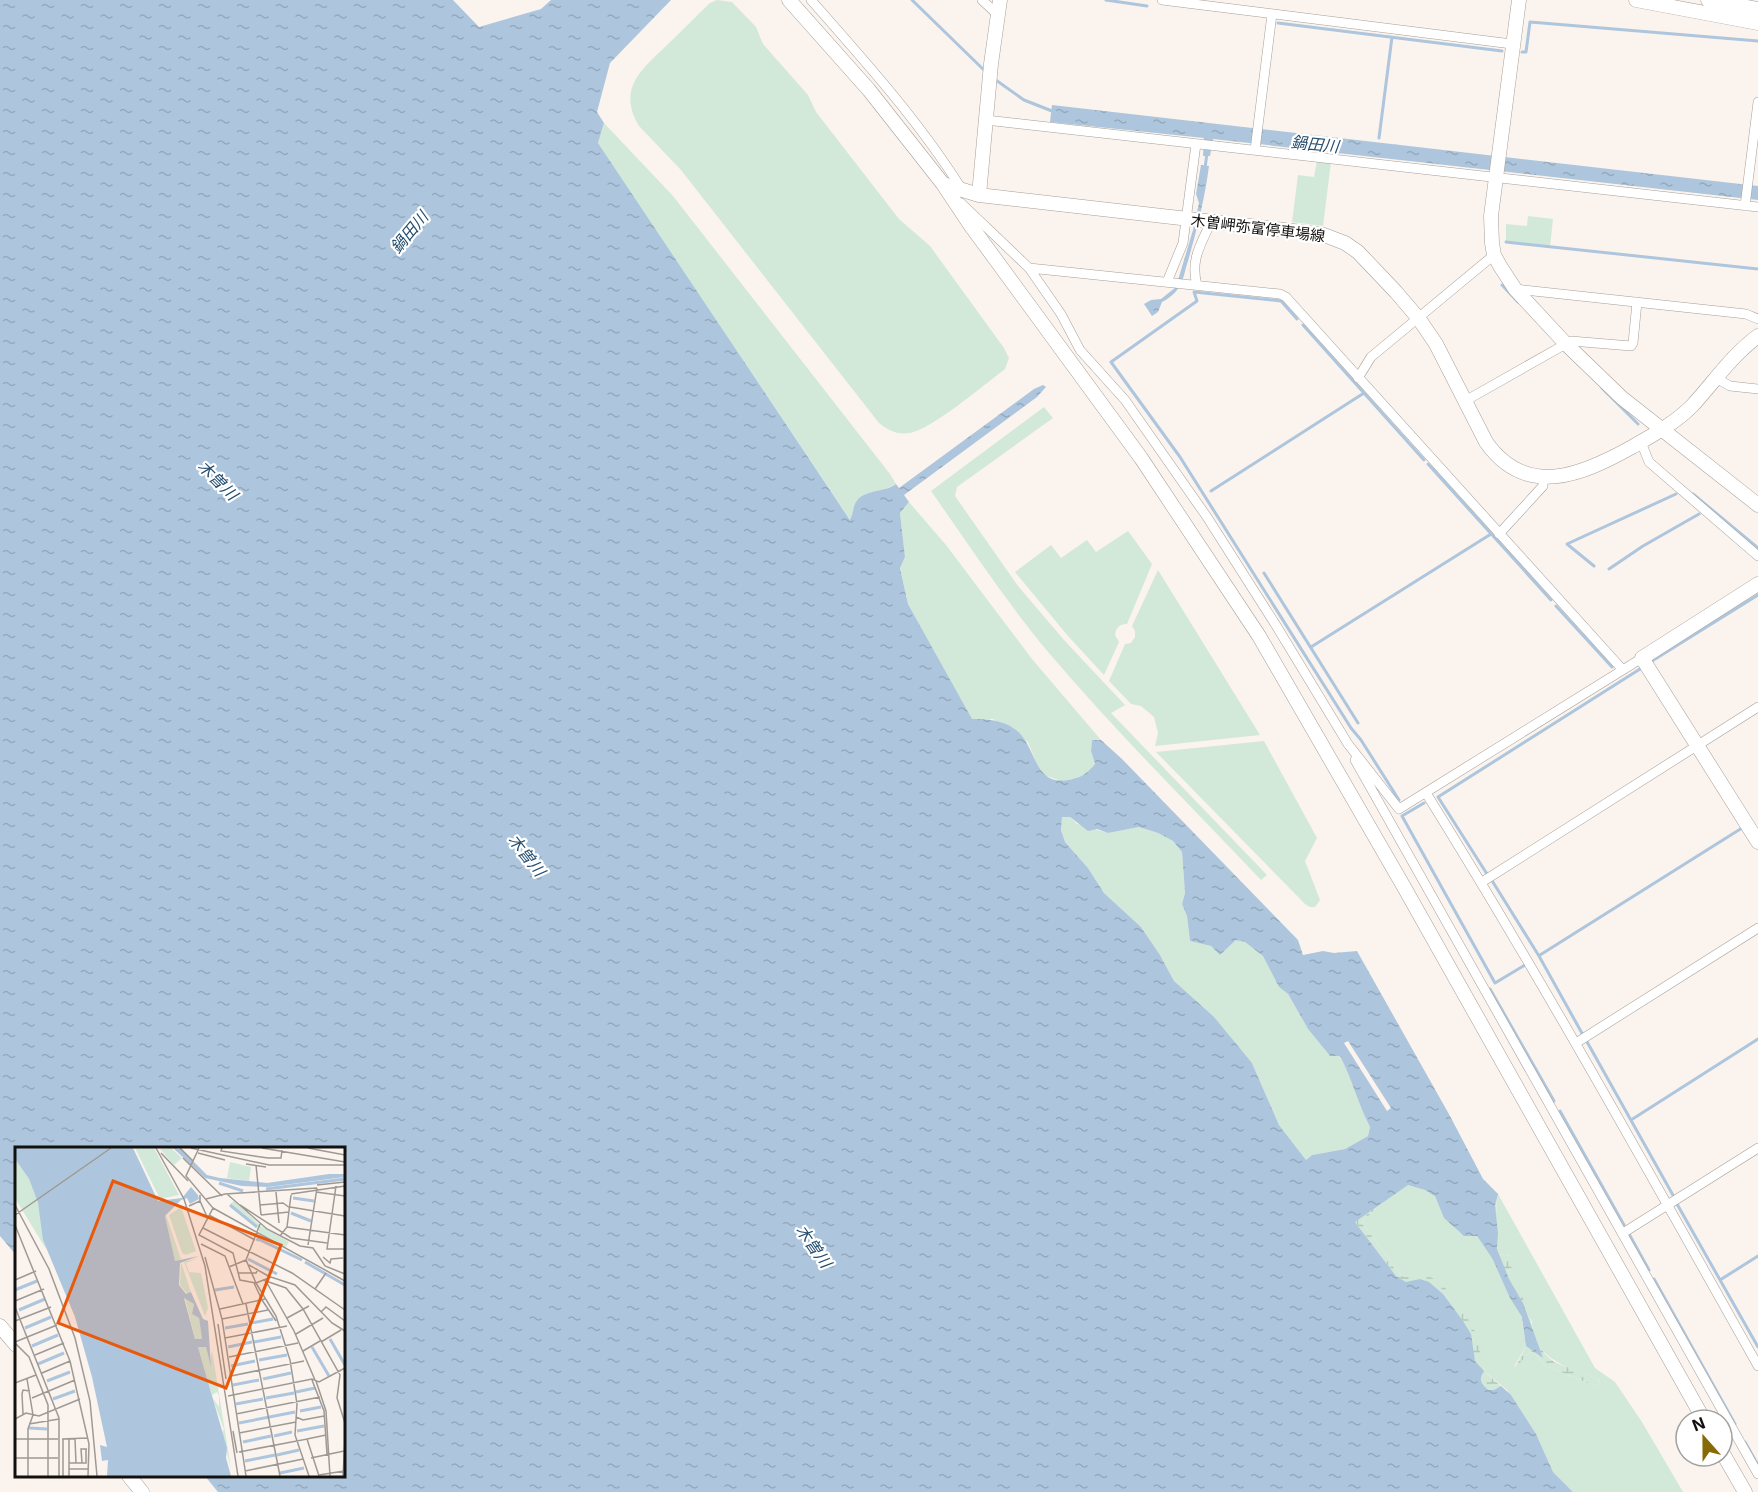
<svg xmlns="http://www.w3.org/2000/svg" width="1758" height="1492" font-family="Inter,'Noto Sans JP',sans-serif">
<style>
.green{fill:#d2e9da}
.wetland{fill:url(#wetland-marsh)}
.water{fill:url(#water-ripples);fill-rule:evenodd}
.pier{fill:#fbf3ed}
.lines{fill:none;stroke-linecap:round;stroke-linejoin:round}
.stream{stroke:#adc6dd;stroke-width:3}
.street-casing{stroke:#a69f99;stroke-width:10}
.secondary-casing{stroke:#a69f99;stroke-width:15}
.street{stroke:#fff;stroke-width:9}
.secondary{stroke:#fff;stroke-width:14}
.labels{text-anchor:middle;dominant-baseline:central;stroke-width:4.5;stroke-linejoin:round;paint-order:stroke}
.street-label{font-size:15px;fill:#13110f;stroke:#fff}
.water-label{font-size:16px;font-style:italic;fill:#254e6f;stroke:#fff}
.inset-river{fill:none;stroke:#adc6dd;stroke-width:3}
.inset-road{fill:none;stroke:#9e9994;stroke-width:1.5}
.view{fill:#e8590c;fill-opacity:0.15;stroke:#e8590c;stroke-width:3}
.inset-edge{fill:none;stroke:#13110f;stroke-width:3}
</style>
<defs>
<pattern id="wetland-marsh" width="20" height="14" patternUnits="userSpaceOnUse" patternTransform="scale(1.5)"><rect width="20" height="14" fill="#d2e9da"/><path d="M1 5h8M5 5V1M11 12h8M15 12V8" fill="none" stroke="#b3c7ba"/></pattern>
<pattern id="water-ripples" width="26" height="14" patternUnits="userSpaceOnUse" patternTransform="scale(1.5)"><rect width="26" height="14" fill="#adc6dd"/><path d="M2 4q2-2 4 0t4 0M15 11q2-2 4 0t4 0" fill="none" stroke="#94a9bc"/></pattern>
</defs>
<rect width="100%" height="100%" fill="#fbf3ed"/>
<!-- green -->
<path class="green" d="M717,0L732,2L756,27L763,44L808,95L816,112L899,219L930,246L1004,348L1009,358L1005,369C985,384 930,431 909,433C897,435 888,430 879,423L681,170L639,126C617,89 641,70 666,46C681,32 695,17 710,3Z
M604,123L673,196L890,474L896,484L881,491L867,494L851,521L598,143Z
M1317,161L1331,162L1323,226L1292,222L1298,175L1314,177Z
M1528,216L1553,219L1550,247L1506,242V224L1527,226Z
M1044,407L1053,418L957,487L955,496L1018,586L1064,640L1125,705L1111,713L1267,875L1261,880C1190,805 1116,732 1049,653C1006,602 969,545 931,491Z
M909,502L946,545L1032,659L1101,740L1092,741L1091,751L1095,764L1082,778L1061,781L1044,775L1036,762L1028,742L993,719L972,720L908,604L900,567L905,557L900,513Z
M1128,531L1152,564L1127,624C1119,624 1116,628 1115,635L1119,642L1104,675L1068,636L1015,572L1051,545L1061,558L1087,540L1096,552Z
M1158,570L1260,735L1155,746L1158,733L1154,717L1141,706L1131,704L1109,681L1125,644L1131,643L1135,637V631L1132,626Z
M1264,741L1317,838L1305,861L1320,900L1315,907H1310L1305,904L1156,752Z
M1062,817H1070L1077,824L1108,833L1139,827L1158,833L1173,841L1182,852L1185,893L1182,904L1187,916L1190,941L1211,946L1220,955L1236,940L1245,942L1264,956L1279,987L1288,994L1308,1029L1330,1056H1340C1352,1079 1358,1104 1370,1127L1368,1136L1345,1149L1312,1155L1306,1160L1279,1125L1252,1063L1174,981L1160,955L1141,927L1104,893L1088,868L1065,842L1061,830Z
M1408,1185L1425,1190L1435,1196L1444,1218L1464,1236H1477L1492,1258L1510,1298L1522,1317L1526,1346L1514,1367L1529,1353L1533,1352L1544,1364L1553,1369L1598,1387L1600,1380C1572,1369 1531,1359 1532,1322L1508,1271L1514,1265L1511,1256L1499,1254C1496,1246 1495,1203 1498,1194L1595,1368L1615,1382L1642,1422L1683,1492H1573L1553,1472L1536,1434L1507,1390L1484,1371L1485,1367L1480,1358L1478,1340L1403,1277L1362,1223C1375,1208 1390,1195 1408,1185Z"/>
<!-- wetland -->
<path class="wetland" d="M1444,1106L1483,1179L1498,1194C1495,1203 1496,1246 1499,1254L1511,1256L1515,1259L1514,1265L1508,1271L1527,1306L1535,1338L1545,1354L1554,1362L1600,1380L1598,1387L1553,1369L1544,1364L1533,1352L1529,1353L1515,1368L1526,1346L1522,1317L1510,1298L1492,1258L1477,1236H1464L1444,1218L1435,1196L1425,1190L1408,1185C1390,1195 1375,1208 1362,1223L1403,1277C1410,1276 1420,1272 1426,1275C1447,1282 1472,1319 1478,1340C1480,1350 1480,1357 1485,1367L1484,1371L1511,1395L1536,1434L1553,1472L1568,1487L1558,1481L1506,1411L1481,1383L1406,1282L1396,1276L1349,1214Z"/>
<!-- water -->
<path class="water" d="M0,0H453L479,27L541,9L551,0H671L610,63L597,112L604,123L598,143L850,520C853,515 853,507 856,502C864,489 884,493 896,484L899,488L1034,389L1043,385L1046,387L1037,397L904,495L909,502L900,513L905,557L900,568L908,604L972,719C987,719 1004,720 1016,730C1037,746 1033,786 1068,780C1083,777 1085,775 1095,764L1091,751L1092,740H1101L1122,759L1298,940L1303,955L1323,951L1334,953L1357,951L1450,1116L1483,1179L1498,1194L1495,1205L1498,1233L1497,1249L1509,1279L1523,1303L1543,1358L1526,1346L1522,1317L1510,1298L1492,1258L1477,1236H1464L1444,1218L1435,1196L1425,1190L1408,1185L1355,1222L1396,1276L1406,1282L1420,1279L1429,1282L1443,1294L1463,1321L1471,1334L1475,1361L1484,1371C1478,1380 1481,1383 1488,1390H1494L1501,1386L1511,1395L1536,1434L1553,1472L1573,1492H218L205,1476H344V1148H16V1255L0,1236ZM1062,817H1070L1088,831L1097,829L1108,833L1139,827L1158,833L1173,841L1182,852L1185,893L1182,904L1187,916L1190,941L1211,946L1220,955L1236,940L1245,942L1263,956L1279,987L1288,994L1308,1029L1330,1056H1340C1352,1079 1358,1104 1370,1127L1368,1136L1345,1149L1312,1155L1306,1160L1279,1125L1252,1063L1214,1017L1174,981L1160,955L1141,927L1104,893L1088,868L1065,842L1061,830Z
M1052,105L1758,186V200L1213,139L1210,156H1203L1204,138L1050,122Z
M1201,165L1209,166C1205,198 1197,229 1188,261C1185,269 1184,280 1179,287C1175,294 1168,299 1162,302L1158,312L1152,316L1144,304L1151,300L1161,299L1176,287L1193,230L1199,203L1196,194Z"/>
<!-- pier -->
<path class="pier" d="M1348,1041L1391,1108L1387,1111L1344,1043Z"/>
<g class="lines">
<!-- stream -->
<path class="stream" d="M912,0L986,72
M1106,0L1147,6
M1278,23L1502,51
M1522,52H1526L1530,22L1758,41
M993,78L1024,100L1052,111
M1379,138L1392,37
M1205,168L1207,153
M1506,242L1758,269
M1502,285L1518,302
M1297,319L1281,301L1194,292L1197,301L1111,362L1180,457L1351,728L1361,740L1399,800
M1303,325L1424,460
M1602,388L1638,424
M1428,464L1551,600
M1211,491L1364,393
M1693,494L1758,548
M1594,566L1567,544L1676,494
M1609,569L1643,546L1699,514
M1264,573L1358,723
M1556,606L1612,667
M1311,647L1491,534
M1652,661L1758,595
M1424,803L1402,816L1495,983L1525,965
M1487,874L1438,797L1640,669
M1491,879L1539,956L1583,1035
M1540,955L1742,828
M1490,989L1554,1101
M1586,1040L1674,1197
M1560,1111L1624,1225
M1631,1120L1758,1039
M1677,1204L1758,1347
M1629,1234L1649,1270
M1654,1279L1735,1424
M1720,1280L1758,1256
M1745,1442L1758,1465"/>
<!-- street casing -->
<g class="street-casing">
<path id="street" d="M811,0C864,60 918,120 961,188
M982,0L999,16
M1162,0L1512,44
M986,120L1758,207
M1255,150L1272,14
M961,203L1029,268L1061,314L1080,350L1125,400L1207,517L1277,627L1348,744L1399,809L1642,658
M1745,206L1758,102
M1029,268L1280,294L1286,297L1622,669
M1167,282L1183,243L1196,144
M1197,285C1190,260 1201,244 1211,222
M1515,289L1746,314L1758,319
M1358,378L1371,357L1494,255
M1716,378L1730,386L1758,389
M1465,401L1571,341L1631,346L1633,343L1637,302
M1641,442L1649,462L1758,556
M1499,534L1543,486V478
M1355,760L1758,1474
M1426,793C1543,981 1650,1174 1758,1366
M1482,882L1758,707
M1576,1043L1758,928
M1623,1233L1758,1148"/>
</g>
<!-- secondary casing -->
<g class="secondary-casing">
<path id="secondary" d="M789,0L869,90L943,184L971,226L1141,458L1259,636L1404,887L1704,1420
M1519,0L1491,216L1492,243L1494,255L1500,266L1515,289L1566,344L1622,398L1758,505
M1636,0L1758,23
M1708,0L1758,9
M943,184L979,195L1302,232L1324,235L1345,243L1358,252L1396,292L1419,319L1436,344L1486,442C1526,499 1582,475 1632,447C1653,435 1675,423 1692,406C1714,382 1732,355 1758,336
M979,195L991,64L1000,0
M1758,584L1642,658L1758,842
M0,1326L16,1345
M1722,1452L1745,1492
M129,1476L142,1492"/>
</g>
<!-- street -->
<use href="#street" class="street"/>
<!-- secondary -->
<use href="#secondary" class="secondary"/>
</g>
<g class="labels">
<!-- street labels -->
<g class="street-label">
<text transform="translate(1258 228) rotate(7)">木曽岬弥富停車場線</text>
</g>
<!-- water labels -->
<g class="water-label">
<text transform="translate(1315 144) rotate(6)">鍋田川</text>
<text transform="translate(409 232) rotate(-50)">鍋田川</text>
<text transform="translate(218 480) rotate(45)">木曽川</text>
<text transform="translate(527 855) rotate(52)">木曽川</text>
<text transform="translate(814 1246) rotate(55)">木曽川</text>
</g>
</g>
<!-- overview -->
<g transform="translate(15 1147)">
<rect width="330" height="330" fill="#fbf3ed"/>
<path d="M0,12L14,32L23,56L31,102L0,51ZM215,15L236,20L234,34L212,31ZM166,60L181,104L171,108L167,106L154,68ZM151,68L166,112L160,115L150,69ZM183,111L171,116L174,125L186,126L193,161L190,169L169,115ZM166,115L176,145L173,148L165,138ZM170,151L179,157L177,167L184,171L187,192H180ZM183,200H191L195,215L197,203L216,322L207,286L209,282L197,250L204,260V249L202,245L197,248Z" fill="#d2e9da"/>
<path d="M120,1H139L164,48L145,52ZM156,1L167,11L159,18L145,2ZM219,54L246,79L274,95L270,101L244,85V81L215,57Z" fill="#d2e9da"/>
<path d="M0,1H118L143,54L167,51L176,40L183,48L184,52L175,57L172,51L166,53L150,69L160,114L184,109L165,116L164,138L171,147L176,145L188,172L193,174L196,220L191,200H183L212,301L211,311L216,329H92L93,313L87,314L85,298L92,300L77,230L60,170L28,93L23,56L14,32L0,12ZM169,151L179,157L177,167L184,171L187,192H180ZM158,1L166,2L192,28L205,31L252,36L314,27H330V30L253,40L227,39L190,31Z" fill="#adc6dd" fill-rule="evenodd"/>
<path class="inset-river" d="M204,36L228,44M251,42L330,32M278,51L299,54M215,58L242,80M276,66L296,74M242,94L243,92L287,113M233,112L262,127M290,115L330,138M0,143L22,134M200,143L219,140M4,163L30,152M236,176L258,172M10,181L36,170M210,181L233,177M315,192L330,218M239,195L266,190M17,199L43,188M213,200L237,195M297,200L314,229M244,213L272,208M23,217L49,206M216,219L240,214M248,232L276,226M32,234L55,225M218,238L244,233M281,245L300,241M251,251L279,246M38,252L60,244M221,257L248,252M285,264L306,260M224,276L280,265M14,281L32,282M282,284L309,279M259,289L277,285M228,295L256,289M262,308L284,303M230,314L260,308M265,326L289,321"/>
<path class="inset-road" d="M141,1L169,52L190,119L223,329M165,1L178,14M176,1L254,18H330M184,1L171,29L198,61L184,88L218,106L225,133L241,136L261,169L275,213L282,257L280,288L294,329M207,1L206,4L253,11H266L267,3M247,1L330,15M293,1L330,8M146,6L173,34M183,6L210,13M168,11L207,49M231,17L251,20M241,18L246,68M302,38L330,35M321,39L312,102H330M261,45L264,76M301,45L330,49M212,47L252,82L285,99L298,101L310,119L330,127M276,47L330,39M191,52L210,47L302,41M185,54L193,72M0,58L34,122L60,191L75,254L82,329M225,58L276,91L312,96M245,58L268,56L275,61M174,59L185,54V48M275,60L330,69M198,61L330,134M0,68L96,1M194,68L240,93M246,68L274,65M245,77L231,113L241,136L256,130L280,138L317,176L330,184M0,78L55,214L74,297L73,329M272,80L330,88M188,81L277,126L330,163M265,89L272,80L276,48M186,97L210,109L228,157M293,98L302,41M190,110L207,172L231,329M308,110L315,116L316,112L328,111M234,118L255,130M214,120L231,113M223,126H241L243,122M0,133L21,124M248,133L271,141L288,162L325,228L322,251L330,276M239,136L247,153M252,136L279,184L300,233M300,142L311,126M247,153L261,174M0,154L29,142M231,157L265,329M0,160L44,271V329M205,162L250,152M306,165L311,160L330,174M272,171L294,159M207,172L253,163M0,174L36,160M203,177L211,232M281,187L308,171M210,191L272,179M0,195L42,178M306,195L326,183M0,196L14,210L33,258V329M288,204L305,194M20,208L49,196M214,210L283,196M27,226L55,214M216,229L289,214M12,232L18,268M297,233L309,264L312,307M301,234L311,264L315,329M0,236L21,228M213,249L297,232L304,235L330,221M17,251L60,233M8,267L7,247L8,243L15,244M221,267L305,250M281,270L288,273L309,269M0,272L11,266L24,269L65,252M14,277L44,272M218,284L222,306M224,286L281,275M0,292H43M47,292L72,291M60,292L61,316M292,292L311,288M224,305L292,292L304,329M0,311H43M296,311L329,304M54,316H71V302M67,316L66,302H72M54,322H73M230,324L288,312M304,328L329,324M13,329V282L18,268M48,329V292M54,329V292M328,329L330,293"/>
<path class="view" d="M98,34L266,98L211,241L43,176Z"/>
<rect width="330" height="330" class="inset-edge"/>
</g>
<!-- north arrow -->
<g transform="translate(1704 1438) rotate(339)"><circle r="28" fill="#ffffff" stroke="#a1a09f" stroke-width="1.5"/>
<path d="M0-4.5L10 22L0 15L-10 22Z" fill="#856a06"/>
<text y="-9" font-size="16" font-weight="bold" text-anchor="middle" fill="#13110f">N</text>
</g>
</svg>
